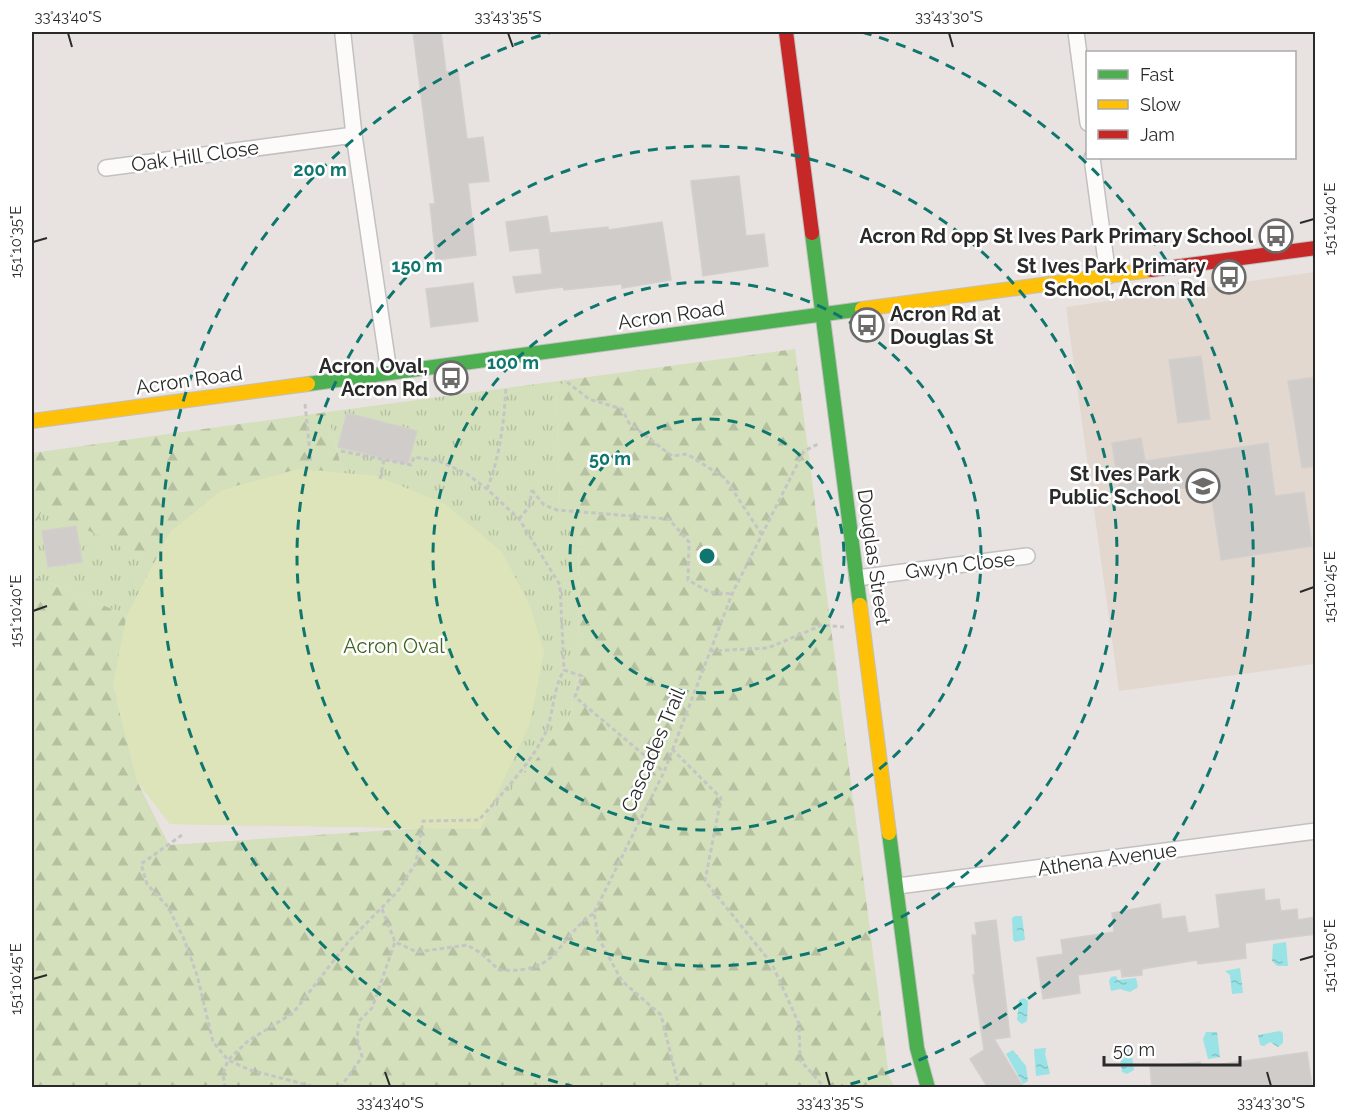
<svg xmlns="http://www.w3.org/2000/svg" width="1347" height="1119" font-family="Raleway,sans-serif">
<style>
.education{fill:#e2d8cf}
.forest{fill:url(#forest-firs)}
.park{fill:url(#park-tufts)}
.pitch{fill:#dee4b9}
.water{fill:url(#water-ripples)}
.building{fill:#cfccca;stroke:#d3cfcc;stroke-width:1.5}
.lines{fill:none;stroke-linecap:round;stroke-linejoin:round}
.street-casing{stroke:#c2c1c1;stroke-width:18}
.fast-casing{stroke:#c2c1c1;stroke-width:16}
.slow-casing{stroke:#c2c1c1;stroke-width:16}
.jam-casing{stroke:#c2c1c1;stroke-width:16}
.path{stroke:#c6c5c5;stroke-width:3;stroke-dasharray:4.5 3;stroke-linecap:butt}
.street{stroke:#fcfbfa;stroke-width:15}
.fast{stroke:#4caf50;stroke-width:14}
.slow{stroke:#ffc107;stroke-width:14}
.jam{stroke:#c62828;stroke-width:14}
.ticks{fill:none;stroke:#2a2a2a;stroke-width:2}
.ring{fill:none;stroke:#0f766e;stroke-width:3;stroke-dasharray:10 8}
.labels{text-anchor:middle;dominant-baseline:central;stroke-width:5;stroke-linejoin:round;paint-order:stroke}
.street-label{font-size:20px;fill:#2a2a2a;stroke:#fff}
.poi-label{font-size:20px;font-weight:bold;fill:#2a2a2a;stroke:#fff;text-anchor:end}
.park-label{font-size:20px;fill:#3c631f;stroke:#fff}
.centre{fill:#0f766e;stroke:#fff;stroke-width:3}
.ring-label{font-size:18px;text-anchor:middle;font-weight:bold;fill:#0f766e;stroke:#fff;stroke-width:5;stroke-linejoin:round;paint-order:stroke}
.neatline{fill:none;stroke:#2a2a2a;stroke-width:2}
.ticks-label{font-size:15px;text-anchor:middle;fill:#2a2a2a}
</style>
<defs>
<pattern id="forest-firs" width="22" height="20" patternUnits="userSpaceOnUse" patternTransform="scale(1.5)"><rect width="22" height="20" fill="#d3e0bb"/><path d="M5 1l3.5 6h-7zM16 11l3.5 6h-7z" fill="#b5c0a1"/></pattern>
<pattern id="park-tufts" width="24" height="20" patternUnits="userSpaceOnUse" patternTransform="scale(1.5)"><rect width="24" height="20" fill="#d3e0bb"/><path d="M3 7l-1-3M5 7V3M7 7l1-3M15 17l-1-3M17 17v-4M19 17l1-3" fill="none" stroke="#b5c0a1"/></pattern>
<pattern id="water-ripples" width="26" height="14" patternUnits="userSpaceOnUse" patternTransform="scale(1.5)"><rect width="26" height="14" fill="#99e2e5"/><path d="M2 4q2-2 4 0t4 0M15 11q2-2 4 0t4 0" fill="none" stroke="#84c2c5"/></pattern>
</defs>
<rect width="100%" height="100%" fill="#e8e3e0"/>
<!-- education -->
<path class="education" d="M1315,272V664L1119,691L1066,307Z"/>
<!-- forest -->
<path class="forest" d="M795,349L889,1077L895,1087H32V576L127,615L113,685L137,781L169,845L422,828L480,829L570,717L578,672L579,509L560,508L556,390L566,380Z
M327,412L343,473L298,469L170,532L155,564L43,509L32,533V453Z"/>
<!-- park -->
<path class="park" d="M566,380L556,390L560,507L579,509L578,672L570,717L480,829L170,824L137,781L113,685L127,615L32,576V534L43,508L155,564L170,532L222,490L298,469L343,472L327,412Z"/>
<!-- pitch -->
<path class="pitch" d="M298,469L377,476L445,504L502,552L530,606L544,652L529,726L480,829L170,824L137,781L113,685L127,615L170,532L222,490Z"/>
<!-- water -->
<path class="water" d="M1015,916H1022L1025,940L1015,942L1013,940L1012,918Z
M1286,942L1288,966H1277L1272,961L1273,944Z
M1240,968L1243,993L1232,994L1230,975L1225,971Z
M1116,976L1118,980L1136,978L1138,987L1130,992L1120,989L1111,991L1109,981L1111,977Z
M1024,998L1028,1001L1027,1021L1022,1024L1017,1020L1019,1000Z
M1280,1031L1283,1033V1043L1278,1047L1270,1042L1264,1046L1260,1045L1258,1035Z
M1206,1032H1217L1220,1057L1208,1059L1203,1039Z
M1126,1047L1131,1050L1134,1070L1127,1074L1122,1072L1119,1051Z
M1046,1048L1045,1054L1050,1074L1036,1076L1034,1049Z
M1013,1050L1026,1066L1028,1081L1023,1084L1006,1054Z"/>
<!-- building -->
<path class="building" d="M413,32H441L446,72L458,71L467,139L483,137L489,181L468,183L476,255L436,260L430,204H435Z
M739,176L746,236L764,234L768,266L703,276L691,181Z
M547,216L550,233L608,227V230L662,222L671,280L622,288V284L564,290L563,287L516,293L513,277L542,274L539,248L510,251L506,222Z
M473,283L478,321L431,327L426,289Z
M1201,356L1210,419L1178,423L1169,360Z
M1316,377V466L1302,468L1288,381Z
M347,413L417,431L408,464L338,447Z
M1141,438L1145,461L1268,443L1275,496L1304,492L1312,546L1221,560L1210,485L1120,496L1112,443Z
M76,526L82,562L48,567L42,531Z
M1264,889L1265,901L1279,899L1281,911L1297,909L1298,920L1316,917V934L1245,943L1246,958L1198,964L1197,960L1142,969V975L1122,977L1121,969L1078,975L1080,993L1043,999L1037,958L1063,954L1061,940L1114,932L1112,913L1160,904L1162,919L1185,916L1188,933L1220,928L1216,895Z
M996,920L1010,1037L994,1039L1024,1088H988L970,1059L984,1050L973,975H975L972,935H977L975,923Z
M1307,1052L1312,1086L1152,1088L1150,1067L1200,1062L1201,1067Z"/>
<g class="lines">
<!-- street casing -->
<g class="street-casing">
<path id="street" d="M1076,32L1088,123
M343,35L354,135L389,372
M1092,158L1108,276
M106,168L354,135
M857,578L1027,556
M898,886L1316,831"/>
</g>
<!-- fast casing -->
<g class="fast-casing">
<path id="fast" d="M812,233L860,605
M308,384L862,309
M889,833L917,1048L928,1088"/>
</g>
<!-- slow casing -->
<g class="slow-casing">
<path id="slow" d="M862,309L1151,270
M32,421L308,384
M860,605L889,833"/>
</g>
<!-- jam casing -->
<g class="jam-casing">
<path id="jam" d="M786,32L812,233
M1151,270L1316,248"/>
</g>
<!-- path -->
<path class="path" d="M567,382L589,399L622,409L629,423L672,456L687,454L725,478L762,535
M305,404L311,463
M341,451L411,465L414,457L439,461L467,474L487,489L519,519L560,585L564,670L582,676L575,697L663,771
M380,479L384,460
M487,489C500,457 504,422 506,387
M532,490L544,505L557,510L669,519L689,542L688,580L709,592L732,594
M519,519L529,507L532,490
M710,651L768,648L822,625L844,627
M672,749L721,798L705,881L772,964L799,1024L800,1060L825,1088
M182,835L141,864L147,884L168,907L184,939L197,975L213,1042L228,1060L250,1070L319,1088
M382,909L395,942L417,952L467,945L481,953L499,970C561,974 552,943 594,913
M225,1088L223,1074L228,1060L248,1041L293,1013L349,941L397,892L416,863L423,821L479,820C500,796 535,759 547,729C554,710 553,689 564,670
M340,1088L362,1057L357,1039L359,1021L372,1008L395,942
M679,1088L661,1015L622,981L598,937L594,913L664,772L732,594L804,451L820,443"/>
<!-- street -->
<use href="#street" class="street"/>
<!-- fast -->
<use href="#fast" class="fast"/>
<!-- slow -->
<use href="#slow" class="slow"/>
<!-- jam -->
<use href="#jam" class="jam"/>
</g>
<!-- ticks -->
<path class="ticks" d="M68,33L72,47M508,33L513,47M949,33L953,47M1300,223L1314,219M33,242L47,238M1300,592L1314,587M33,611L47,606M1300,960L1314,956M33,979L47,975M385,1072L390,1086M826,1072L830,1086M1267,1072L1271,1086"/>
<!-- distance rings -->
<g class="ring">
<circle cx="707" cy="556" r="137"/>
<circle cx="707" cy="556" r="274"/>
<circle cx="707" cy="556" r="410"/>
<path d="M575 1087A547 547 0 0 1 552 32M862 32A547 547 0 0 1 839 1087"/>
</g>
<!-- icons -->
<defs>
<g id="bus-ring" transform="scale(1.725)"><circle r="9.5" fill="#fff" stroke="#6c6b6a" stroke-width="1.5"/><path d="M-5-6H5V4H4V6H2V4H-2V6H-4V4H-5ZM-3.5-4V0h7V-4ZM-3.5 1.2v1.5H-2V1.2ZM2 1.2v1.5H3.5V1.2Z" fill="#6c6b6a"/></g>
<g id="school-ring" transform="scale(1.725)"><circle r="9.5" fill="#fff" stroke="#6c6b6a" stroke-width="1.5"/><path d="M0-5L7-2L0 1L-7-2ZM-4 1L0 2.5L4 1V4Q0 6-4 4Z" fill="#6c6b6a"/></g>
</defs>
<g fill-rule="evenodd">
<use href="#bus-ring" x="1276" y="236"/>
<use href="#bus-ring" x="1229" y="277"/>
<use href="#bus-ring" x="867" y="325"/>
<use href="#bus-ring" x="451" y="378"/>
<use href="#school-ring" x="1203" y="486"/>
</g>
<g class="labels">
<!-- street labels -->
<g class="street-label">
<text transform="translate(195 156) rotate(-8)">Oak Hill Close</text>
<text transform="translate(671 315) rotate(-8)">Acron Road</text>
<text transform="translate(189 380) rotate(-8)">Acron Road</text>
<text transform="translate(874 557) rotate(82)">Douglas Street</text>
<text transform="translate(960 565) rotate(-7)">Gwyn Close</text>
<text transform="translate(653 750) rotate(-67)">Cascades Trail</text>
<text transform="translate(1107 859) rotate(-8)">Athena Avenue</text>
</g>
<!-- poi labels -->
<g class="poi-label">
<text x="1253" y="236">Acron Rd opp St Ives Park Primary School</text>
<text x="1206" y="266">St Ives Park Primary<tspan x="1206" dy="23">School, Acron Rd</tspan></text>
<text x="890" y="314" text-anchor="start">Acron Rd at<tspan x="890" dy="23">Douglas St</tspan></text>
<text x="428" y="366">Acron Oval,<tspan x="428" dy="23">Acron Rd</tspan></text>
<text x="1180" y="474">St Ives Park<tspan x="1180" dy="23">Public School</tspan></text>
</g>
<!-- park labels -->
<g class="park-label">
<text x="394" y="646">Acron Oval</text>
</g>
</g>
<circle cx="707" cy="556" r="9" class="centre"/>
<g class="ring-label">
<text x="320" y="176">200 m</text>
<text x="417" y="272">150 m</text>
<text x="513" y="369">100 m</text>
<text x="610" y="465">50 m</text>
</g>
<!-- border -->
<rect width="1347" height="1119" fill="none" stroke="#ffffff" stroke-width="66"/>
<!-- legend -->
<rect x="1086" y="51" width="210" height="108" fill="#ffffff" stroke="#aaaaaa" stroke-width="1.5"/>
<rect x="1098" y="70" width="30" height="9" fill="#4caf50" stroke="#aaaaaa" stroke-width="1.5"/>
<text x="1140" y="81" font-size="18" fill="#2a2a2a">Fast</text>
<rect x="1098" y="100" width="30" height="9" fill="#ffc107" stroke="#aaaaaa" stroke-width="1.5"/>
<text x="1140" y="111" font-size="18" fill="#2a2a2a">Slow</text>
<rect x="1098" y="130" width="30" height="9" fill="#c62828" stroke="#aaaaaa" stroke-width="1.5"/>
<text x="1140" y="141" font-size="18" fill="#2a2a2a">Jam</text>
<!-- scale -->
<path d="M1104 1056v9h136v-9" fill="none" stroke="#2a2a2a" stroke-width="3"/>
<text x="1113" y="1056" font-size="18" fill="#2a2a2a" stroke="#ffffff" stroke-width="4.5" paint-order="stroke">50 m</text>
<rect x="33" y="33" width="1281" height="1053" class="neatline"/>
<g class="ticks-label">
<text x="68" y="22">33°43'40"S</text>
<text x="508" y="22">33°43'35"S</text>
<text x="949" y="22">33°43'30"S</text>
<text transform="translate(1330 219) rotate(-90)" y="5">151°10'40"E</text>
<text transform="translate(16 242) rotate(-90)" y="5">151°10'35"E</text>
<text transform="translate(1330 587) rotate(-90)" y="5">151°10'45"E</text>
<text transform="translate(16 611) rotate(-90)" y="5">151°10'40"E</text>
<text transform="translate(1330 956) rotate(-90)" y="5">151°10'50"E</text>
<text transform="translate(16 979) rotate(-90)" y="5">151°10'45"E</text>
<text x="390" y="1108">33°43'40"S</text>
<text x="830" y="1108">33°43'35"S</text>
<text x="1271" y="1108">33°43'30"S</text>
</g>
</svg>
